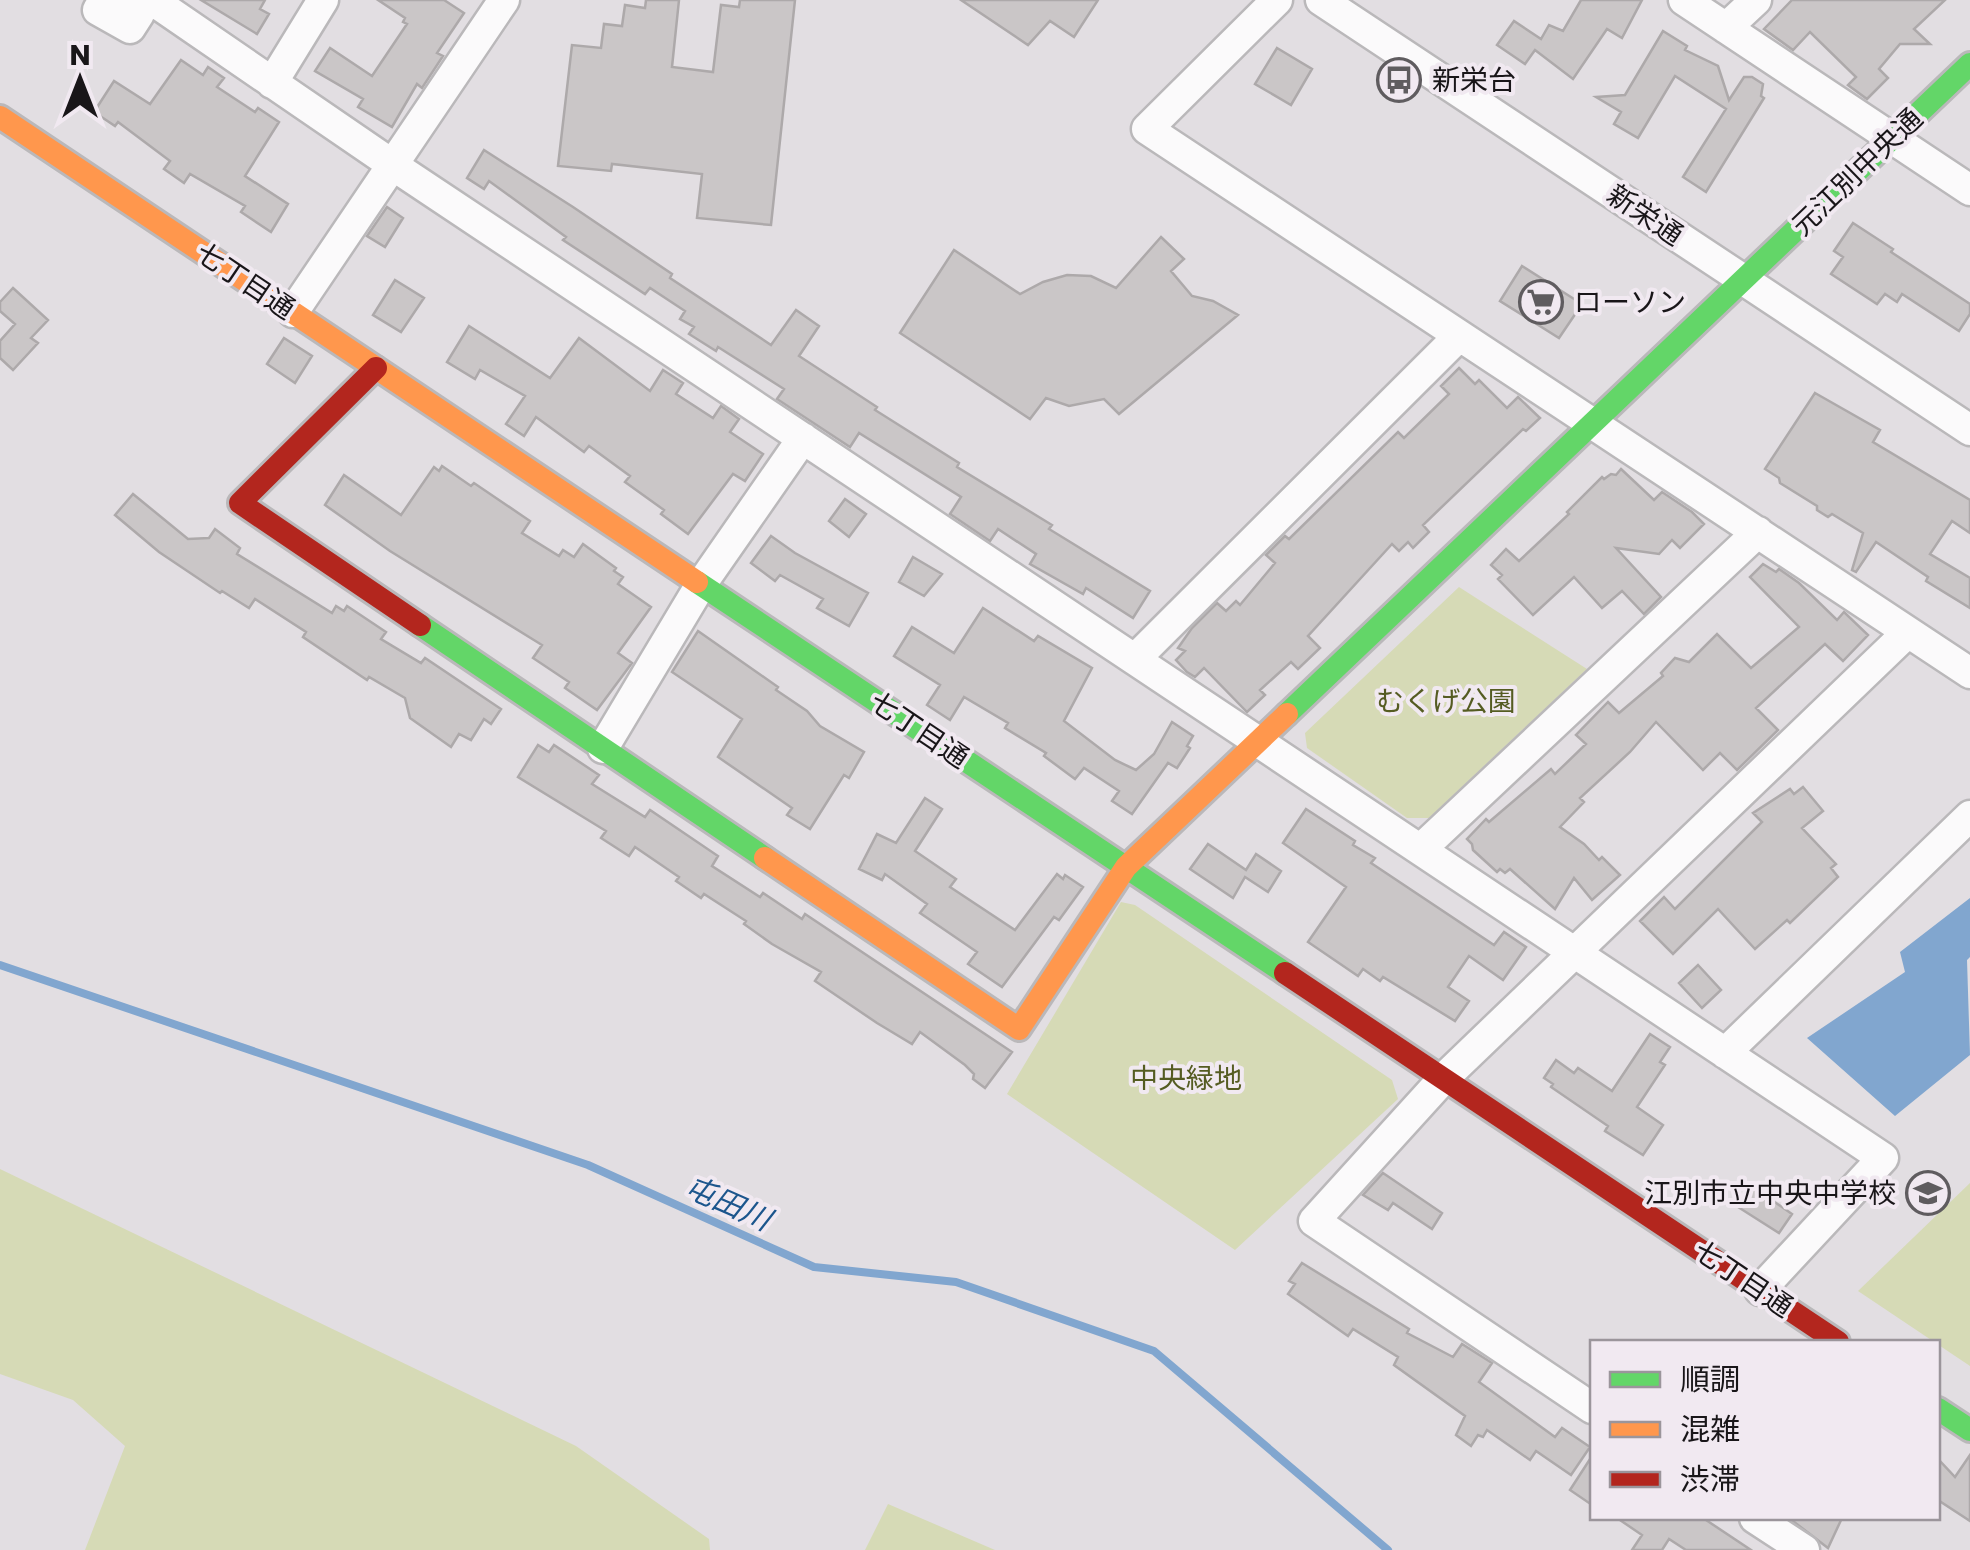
<svg xmlns="http://www.w3.org/2000/svg" width="1970" height="1550" font-family="Poppins,'Noto Sans JP',sans-serif">
<style>
.green{fill:#d6dab6}
.water{fill:#81a6cf}
.lines{fill:none;stroke-linecap:round;stroke-linejoin:round}
.stream{stroke:#81a6cf;stroke-width:8}
.building{fill:#cac6c7;stroke:#ada9aa;stroke-width:2.5}
.street-casing{stroke:#bab8ba;stroke-width:35}
.fast-casing{stroke:#bab8ba;stroke-width:28}
.slow-casing{stroke:#bab8ba;stroke-width:28}
.jam-casing{stroke:#bab8ba;stroke-width:28}
.street{stroke:#fbfafb;stroke-width:30}
.fast{stroke:#63d668;stroke-width:22}
.slow{stroke:#ff974d;stroke-width:22}
.jam{stroke:#b3261e;stroke-width:22}
.labels{text-anchor:middle;dominant-baseline:central;stroke-width:8;stroke-linejoin:round;paint-order:stroke}
.poi-label{font-size:28px;fill:#191619;stroke:#f1e9f1;text-anchor:start}
.street-label{font-size:28px;fill:#191619;stroke:#f1e9f1}
.park-label{font-size:28px;fill:#555c22;stroke:#f1e9f1}
.water-label{font-size:30px;font-style:italic;fill:#1c568d;stroke:#f1e9f1}
</style>
<rect width="100%" height="100%" fill="#e2dee2"/>
<!-- green -->
<path class="green" d="M1459,587L1587,669L1429,818H1407L1307,748L1305,733Z
M1121,902L1135,905L1392,1080L1398,1099L1235,1250L1007,1094Z
M0,1169L576,1446L709,1539L710,1550H85L125,1446L73,1400L0,1374Z
M1970,1183V1366L1858,1291Z
M888,1504L995,1550H865Z"/>
<!-- water -->
<path class="water" d="M1970,898V957L1967,960L1970,1055L1895,1116L1807,1038L1905,972L1900,952Z"/>
<g class="lines">
<!-- stream -->
<path class="stream" d="M0,965L588,1165L814,1267L956,1282L1154,1351L1388,1550"/>
</g>
<!-- building -->
<path class="building" d="M201,0H265L260,9L269,14L257,34Z
M378,0H444L464,13L437,53L443,56L422,88L417,84L392,127L358,107L363,99L315,71L330,48L372,76L407,24L403,22L405,18Z
M646,0H679L672,67L713,72L721,5L739,7L740,0H795L771,225L697,218L702,174L612,164L611,171L558,166L572,45L601,48L604,24L622,26L625,5L645,8Z
M961,0H1098L1074,37L1050,21L1028,45Z
M1581,0H1642L1622,38L1607,29L1573,79L1535,50L1525,64L1497,45L1514,21L1541,39L1549,25L1563,31Z
M1792,0H1945L1914,29L1930,44H1900L1879,69L1888,78L1867,99L1848,85L1856,77L1810,32L1793,50L1764,29Z
M1663,31L1687,46L1685,50L1718,66L1729,100L1744,77H1752L1763,84L1761,96L1764,98L1706,192L1683,177L1726,109L1675,76L1638,138L1614,124L1621,112L1596,97L1625,95Z
M1277,48L1312,69L1291,105L1255,84Z
M181,60L203,75L208,67L224,78L217,87L255,112L258,108L279,122L245,176L288,204L271,232L241,212L245,206L190,174L184,183L164,169L170,161L118,122L115,126L94,112L114,81L150,104Z
M484,150L573,207L672,274L670,278L771,345L796,310L819,326L799,356L877,407L875,410L959,463L957,467L1052,525L1049,529L1150,591L1133,618L1086,588L1083,594L1030,564L1036,554L998,529L990,541L950,514L961,497L859,433L850,447L777,399L784,389L718,347L716,351L689,334L694,327L680,319L685,311L650,288L645,294L563,240L566,237L489,181L484,189L467,178Z
M387,207L403,218L385,247L367,236Z
M1853,223L1893,249L1891,252L1970,304V314L1959,331L1902,294L1897,302L1885,294L1877,304L1831,274L1843,257L1834,251Z
M1161,237L1184,259L1171,271L1192,296L1213,301L1238,315L1119,414L1104,399L1069,406L1046,398L1030,419L900,333L954,250L1020,294L1043,282L1067,275L1091,276L1116,288Z
M1522,266L1582,304L1559,338L1500,301Z
M395,280L424,298L401,332L373,315Z
M13,288L48,320L31,338L38,343L13,370L0,358V341L15,324L0,311V302Z
M469,326L550,378L579,338L650,391L663,370L683,383L676,394L713,418L721,406L739,419L730,432L763,454L745,481L733,474L688,534L661,514L664,510L625,482L630,476L589,446L584,452L536,417L524,436L506,424L525,396L480,370L475,379L447,362Z
M284,338L312,356L295,383L267,364Z
M1459,368L1475,384L1479,380L1507,408L1518,397L1540,418L1526,431L1523,429L1423,525L1429,532L1413,548L1408,542L1399,551L1392,544L1308,636L1320,648L1298,669L1291,662L1260,690L1265,695L1247,712L1204,668L1195,677L1187,672L1176,660L1185,651L1178,648L1192,628L1217,603L1226,611L1236,601L1240,605L1275,563L1266,555L1285,536L1289,539L1398,432L1404,438L1449,394L1441,386Z
M1815,393L1880,430L1873,442L1970,500V533L1952,521L1930,554L1970,578V608L1926,581L1928,577L1876,542L1856,572L1852,570L1863,533L1832,514L1828,517L1817,510V506L1780,483L1779,478L1765,469Z
M442,466L471,486L474,483L530,521L522,533L559,556L563,550L574,557L583,544L616,568L614,571L623,577L618,584L651,607L618,653L632,663L597,710L565,688L569,682L533,658L542,645L390,551L325,505L344,475L401,515L434,467L439,471Z
M1621,469L1654,500L1662,492L1692,512L1704,524L1680,548L1672,540L1659,554L1616,548L1661,597L1644,614L1622,591L1602,608L1574,577L1533,615L1498,579L1502,575L1491,565L1506,549L1519,561L1569,514L1567,512L1602,477L1604,479L1611,474L1616,475Z
M133,494L188,539L209,538L215,529L240,548L237,554L332,613L336,606L344,611L347,606L386,632L381,639L421,663L425,658L501,709L491,724L484,719L471,740L459,734L451,747L410,718L405,698L369,677L367,680L303,637L306,632L255,599L249,608L222,591L220,593L159,552L115,515Z
M845,499L866,514L849,537L829,521Z
M771,536L795,553L868,593L849,626L817,608L823,599L780,575L775,581L751,563Z
M913,557L942,574L924,596L899,582Z
M1763,564L1776,572L1779,569L1799,583L1837,620L1844,612L1868,635L1843,661L1825,644L1756,708L1778,730L1737,770L1720,753L1703,770L1656,722L1630,752L1580,798L1584,802L1560,827L1584,844L1599,860L1602,857L1620,875L1592,900L1574,878L1555,909L1510,869L1505,873L1500,869L1497,872L1473,850L1472,844L1467,839L1486,819L1489,822L1551,769L1555,774L1586,744L1576,735L1608,702L1619,713L1663,676L1661,673L1675,658L1689,662L1717,634L1751,668L1799,627L1750,577Z
M983,608L1034,641L1038,636L1092,668L1064,721L1115,760L1136,770L1154,754L1172,722L1193,736L1187,746L1190,748L1177,768L1168,763L1132,814L1112,801L1119,791L1084,768L1075,779L1044,756L1046,753L1005,728L1008,723L964,697L950,720L927,705L940,685L894,656L912,627L954,653Z
M698,631L778,687L776,690L807,711L820,726L864,752L849,778L844,775L810,829L787,815L792,808L718,757L742,719L672,672Z
M538,745L549,752L554,745L599,775L592,784L645,817L650,810L718,856L712,866L760,897L763,893L802,919L805,914L1012,1052L985,1088L973,1079L974,1074L965,1065L920,1032L912,1044L877,1023L815,981L821,972L772,944L744,924L746,921L704,894L701,898L676,881L679,877L635,847L629,856L601,838L606,831L518,777Z
M1803,787L1823,811L1802,828L1836,864L1831,868L1838,877L1790,923L1787,920L1755,949L1718,909L1673,954L1640,921L1664,897L1675,909L1762,822L1753,813L1790,789L1794,794Z
M925,798L942,809L915,851L956,879L950,887L1015,930L1057,874L1063,879L1065,875L1083,887L1059,920L1054,917L1002,987L968,964L977,952L920,913L927,904L885,874L882,880L859,869L877,834L896,843Z
M1306,809L1355,841L1353,845L1375,858L1371,863L1494,945L1504,932L1526,947L1503,980L1469,956L1448,987L1469,1001L1455,1021L1383,977L1380,981L1363,969L1358,976L1308,942L1346,887L1283,843Z
M1208,844L1246,870L1256,854L1281,871L1268,892L1245,877L1233,898L1190,869Z
M1698,965L1721,990L1702,1008L1679,983Z
M1650,1034L1670,1047L1660,1062L1665,1065L1637,1107L1663,1125L1643,1155L1605,1131L1608,1126L1551,1087L1553,1084L1544,1078L1556,1060L1574,1073L1578,1068L1612,1091Z
M1383,1173L1442,1213L1432,1229L1393,1203L1388,1210L1363,1195Z
M1753,1187L1792,1214L1779,1233L1738,1207Z
M1302,1263L1409,1329L1407,1333L1453,1357L1462,1344L1492,1363L1479,1382L1555,1437L1562,1428L1590,1447L1571,1475L1536,1451L1530,1460L1487,1430L1483,1437L1478,1435L1471,1446L1456,1435L1465,1416L1394,1365L1398,1357L1353,1329L1348,1336L1288,1294L1295,1284L1289,1281Z
M1970,1455V1521L1938,1500V1459L1955,1477Z
M1592,1456V1505L1570,1490Z
M1617,1518H1703L1751,1550H1686L1669,1539L1662,1550H1632L1642,1535Z
M1789,1518H1842L1828,1548Z"/>
<g class="lines">
<!-- street casing -->
<g class="street-casing">
<path id="street" d="M104,0L98,10L130,28L139,14L127,6L130,0
M156,0L155,2L406,174L1883,1158L1760,1290
M1277,0L1147,129L1970,673
M1321,0L1970,430
M1684,0L1970,190
M1726,28L1756,0
M272,83L323,0
M293,312L504,0
M1135,659L1458,337
M603,748L700,586L803,438
M1421,849L1758,532
M1725,1053L1970,816
M1592,1408L1314,1221L1443,1079L1908,632
M1755,1518L1804,1550"/>
</g>
<!-- fast casing -->
<g class="fast-casing">
<path id="fast" d="M697,582L1285,973
M420,625L765,858
M1287,714L1970,64
M1938,1409L1970,1430"/>
</g>
<!-- slow casing -->
<g class="slow-casing">
<path id="slow" d="M0,117L697,582
M765,858L1019,1029L1126,867L1287,714"/>
</g>
<!-- jam casing -->
<g class="jam-casing">
<path id="jam" d="M376,368L240,503L420,625
M1285,973L1838,1342"/>
</g>
<!-- street -->
<use href="#street" class="street"/>
<!-- fast -->
<use href="#fast" class="fast"/>
<!-- slow -->
<use href="#slow" class="slow"/>
<!-- jam -->
<use href="#jam" class="jam"/>
</g>
<!-- icons -->
<defs>
<g id="bus-ring" transform="scale(2.25)"><circle r="9.5" fill="#f1e9f1" stroke="#5f5c5f" stroke-width="1.5"/><path d="M-5-6H5V4H4V6H2V4H-2V6H-4V4H-5ZM-3.5-4V0h7V-4ZM-3.5 1.2v1.5H-2V1.2ZM2 1.2v1.5H3.5V1.2Z" fill="#5f5c5f"/></g>
<g id="supermarket-ring" transform="scale(2.25)"><circle r="9.5" fill="#f1e9f1" stroke="#5f5c5f" stroke-width="1.5"/><path d="M-6-5.5h2.5l.6 2H6L4.5 2H-2.5L-4.4-4H-6ZM-1.5 3.2a1.3 1.3 0 1 0 .1 0ZM3 3.2a1.3 1.3 0 1 0 .1 0Z" fill="#5f5c5f"/></g>
<g id="school-ring" transform="scale(2.25)"><circle r="9.5" fill="#f1e9f1" stroke="#5f5c5f" stroke-width="1.5"/><path d="M0-5L7-2L0 1L-7-2ZM-4 1L0 2.5L4 1V4Q0 6-4 4Z" fill="#5f5c5f"/></g>
</defs>
<g fill-rule="evenodd">
<use href="#bus-ring" x="1399" y="80"/>
<use href="#supermarket-ring" x="1541" y="302"/>
<use href="#school-ring" x="1928" y="1193"/>
</g>
<g class="labels">
<!-- poi labels -->
<g class="poi-label">
<text x="1432" y="80">新栄台</text>
<text x="1574" y="302">ローソン</text>
<text x="1896" y="1193" text-anchor="end">江別市立中央中学校</text>
</g>
<!-- street labels -->
<g class="street-label">
<text transform="translate(1857 172) rotate(-44)">元江別中央通</text>
<text transform="translate(1645 215) rotate(34)">新栄通</text>
<text transform="translate(245 281) rotate(34)">七丁目通</text>
<text transform="translate(919 730) rotate(34)">七丁目通</text>
<text transform="translate(1743 1279) rotate(34)">七丁目通</text>
</g>
<!-- park labels -->
<g class="park-label">
<text x="1446" y="701">むくげ公園</text>
<text x="1186" y="1078">中央緑地</text>
</g>
<!-- water labels -->
<g class="water-label">
<text transform="translate(728 1203) rotate(24)">屯田川</text>
</g>
</g>
<!-- legend -->
<rect x="1590" y="1340" width="350" height="180" fill="#f1e9f1" stroke="#9b959b" stroke-width="2.5"/>
<rect x="1610" y="1372" width="50" height="15" fill="#63d668" stroke="#9b959b" stroke-width="2.5"/>
<text x="1680" y="1390" font-size="30" fill="#191619">順調</text>
<rect x="1610" y="1422" width="50" height="15" fill="#ff974d" stroke="#9b959b" stroke-width="2.5"/>
<text x="1680" y="1440" font-size="30" fill="#191619">混雑</text>
<rect x="1610" y="1472" width="50" height="15" fill="#b3261e" stroke="#9b959b" stroke-width="2.5"/>
<text x="1680" y="1490" font-size="30" fill="#191619">渋滞</text>
<!-- north arrow -->
<g transform="translate(80 80)" stroke="#f1e9f1" stroke-width="8" paint-order="stroke">
<path d="M0-8L18 38L0 25L-18 38Z" fill="#191619"/>
<text y="-15" font-size="28" font-weight="bold" text-anchor="middle" fill="#191619">N</text>
</g>
</svg>
